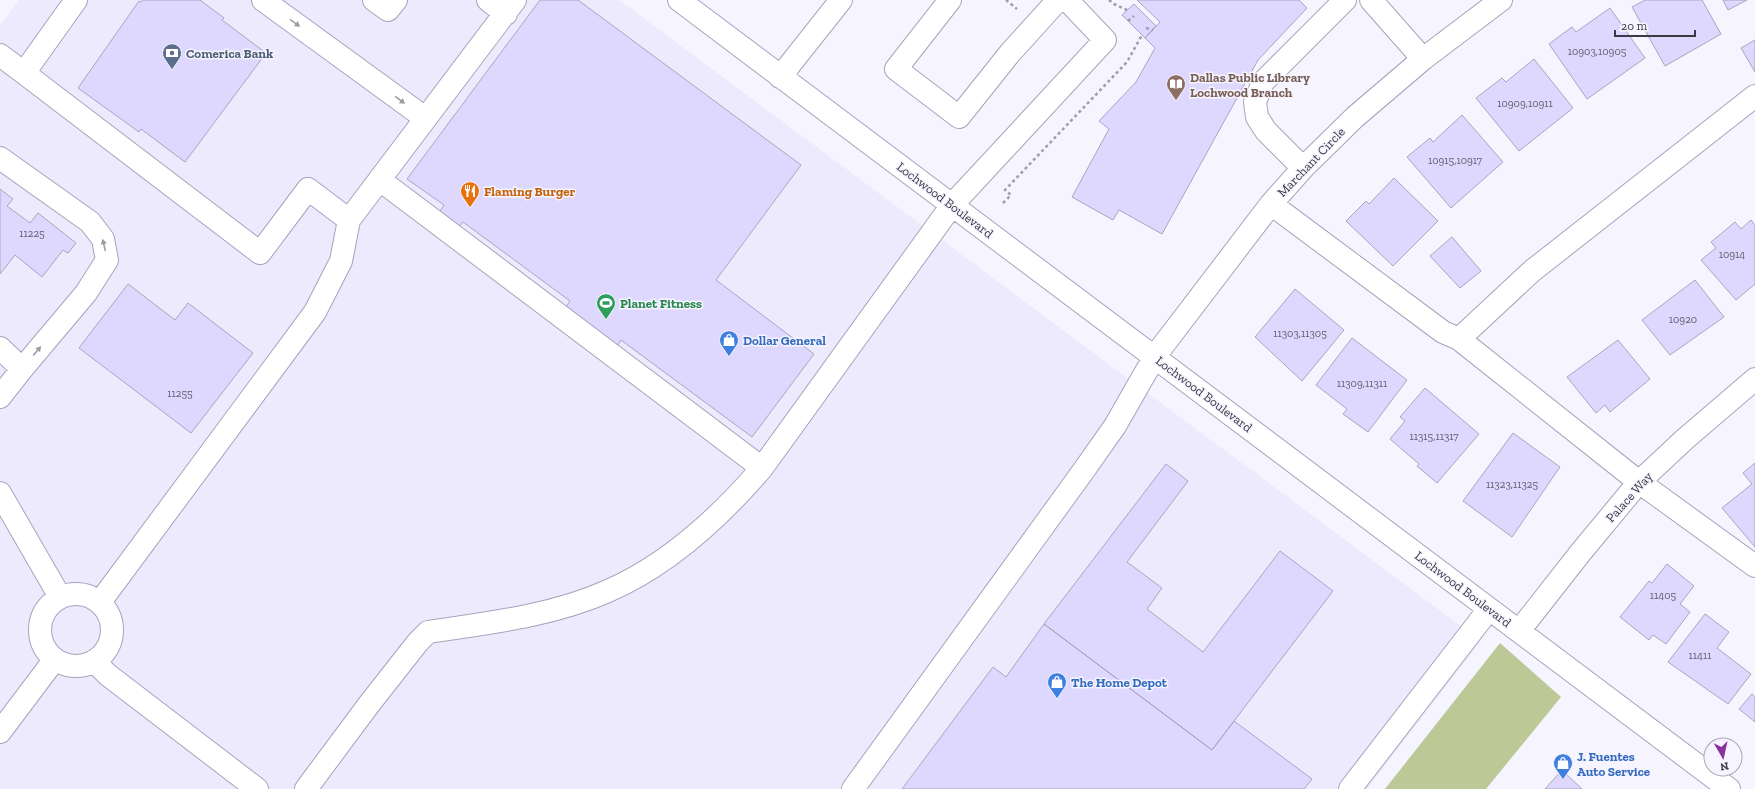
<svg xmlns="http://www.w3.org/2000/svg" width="1755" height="789" font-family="'Zilla Slab',serif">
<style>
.built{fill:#edeafe}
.green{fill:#bcc996}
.building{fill:#ded8fe;stroke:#a9a5be}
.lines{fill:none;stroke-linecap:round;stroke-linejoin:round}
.minor-casing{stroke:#a7a3bc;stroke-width:24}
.path{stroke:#9e9da8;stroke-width:2.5;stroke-dasharray:3 3;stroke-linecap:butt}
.minor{stroke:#fff;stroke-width:22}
.oneway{fill:#9d9ca2}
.labels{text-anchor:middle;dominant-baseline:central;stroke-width:3;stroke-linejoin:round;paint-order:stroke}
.number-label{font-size:11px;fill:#646172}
.service-label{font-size:13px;font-weight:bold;fill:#4e5e75;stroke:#f5f4ff;text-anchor:start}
.education-label{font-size:13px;font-weight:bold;fill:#785e54;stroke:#f5f4ff;text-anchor:start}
.street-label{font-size:13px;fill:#3b3944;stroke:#f5f4ff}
.food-label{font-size:13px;font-weight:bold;fill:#c56008;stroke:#f5f4ff;text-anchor:start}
.leisure-label{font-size:13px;font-weight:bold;fill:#27864d;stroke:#f5f4ff;text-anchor:start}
.shop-label{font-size:13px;font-weight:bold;fill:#366cbe;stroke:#f5f4ff;text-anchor:start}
</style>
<rect width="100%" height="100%" fill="#f5f4ff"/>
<!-- built -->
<path class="built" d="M19,0H619L1481,641L1367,789H0V26Z"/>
<!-- green -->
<path class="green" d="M1500,643L1561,697L1486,789H1385Z"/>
<!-- building -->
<path class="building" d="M143,0H200L224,18L222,20L266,53L185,162L141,129L139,132L78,88L139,1L141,2Z
M540,0H578L801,165L716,280L814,354L752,437L621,340L614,351L562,313L570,301L463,222L458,228L438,214L444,205L407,179Z
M1137,0H1299L1307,8L1258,60L1162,234L1119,210L1113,220L1072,197L1109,129L1099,121L1136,82L1155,48L1145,38L1160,22Z
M1645,0H1702L1721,34L1665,66L1632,7Z
M1723,0H1747L1728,10Z
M1134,4L1156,26L1145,38L1122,15Z
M1610,8L1645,58L1587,99L1549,44L1572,27L1576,32Z
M1755,40V72L1741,48Z
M1534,59L1573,108L1519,151L1476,98L1502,78L1506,82Z
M1462,115L1503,162L1451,208L1407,157L1430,138L1433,142Z
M1394,178L1438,221L1393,266L1346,221L1366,201L1369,204Z
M0,189L13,199L7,206L30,223L38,213L76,243L68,253L63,250L42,277L15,255L0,274Z
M1751,220L1755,225V284L1736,300L1701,260L1716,248L1711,242L1735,222L1741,229Z
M1452,237L1481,271L1460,288L1430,256Z
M1695,280L1724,317L1670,355L1642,320Z
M128,284L175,320L188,303L253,353L191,433L79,348Z
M1295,289L1344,330L1302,381L1255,337Z
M1352,338L1407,380L1368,432L1343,414L1347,409L1316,385Z
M1618,340L1650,379L1610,412L1605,405L1596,413L1567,377Z
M1425,388L1479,434L1437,483L1417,466L1419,464L1390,439L1405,421L1400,417Z
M1513,433L1560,467L1512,537L1463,501Z
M1755,463V547L1722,508L1752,484L1743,473Z
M1166,464L1188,481L1127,562L1162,588L1147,609L1203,652L1280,551L1333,591L1212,750L1044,624Z
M1667,564L1694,586L1680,604L1690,612L1666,644L1653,635L1649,640L1620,617L1649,581L1652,583Z
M1705,614L1729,632L1717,648L1751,674L1728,704L1668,662Z
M1044,624L1212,750L1234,721L1312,779L1304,789H902L993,667L1006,677Z
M1752,694L1755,697V722L1739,709Z
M1562,770L1582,789H1545Z"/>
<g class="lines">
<!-- minor casing -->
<g class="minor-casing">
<path id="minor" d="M263,0L425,118
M374,0L388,10L396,0
M488,0L506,14
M679,0L1729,789
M950,0L896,69L959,117L1010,53L1058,0
M1371,0L1423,59
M0,55L24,73L76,0
M24,73L260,253L308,189L349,220
M780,77L841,0
M0,158L90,222L103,239L107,260L86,293L22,369L0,348
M1303,168L1266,131L1257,117L1255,102L1263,82L1345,0
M1271,204L1443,332L1459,339L1532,271L1755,96
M1459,339L1639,482L1755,566
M0,397L22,369
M762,468L952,205L1105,40L1067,0
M0,493L60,597
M40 630a36 36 0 1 1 72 0a36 36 0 1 1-72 0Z
M100,602L315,312L341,261L349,220L515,0
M1519,631L1581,552L1639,482L1685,439L1755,379
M94,661L108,675L257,789
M0,732L55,659
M306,789L370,703L418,642L428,632C488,623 552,616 608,591C668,565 720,517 762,468L380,180
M853,789L1084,470L1115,426L1155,356L1271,204L1303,168L1355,117L1423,59L1501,0
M1350,789L1489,609"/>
</g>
<!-- path -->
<path class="path" d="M1006,0L1017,9
M1109,0L1114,4L1127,10
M1128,21L1134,16
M1146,28L1153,30
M1003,203L1011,195L1005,190L1127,62L1142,35"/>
<!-- minor -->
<use href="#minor" class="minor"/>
</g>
<!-- one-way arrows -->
<defs><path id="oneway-solid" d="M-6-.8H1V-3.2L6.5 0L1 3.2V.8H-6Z"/></defs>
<g class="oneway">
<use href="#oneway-solid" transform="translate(295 23) rotate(36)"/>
<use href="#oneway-solid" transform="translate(400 100) rotate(36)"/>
<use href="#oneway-solid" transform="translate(104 245) rotate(-103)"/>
<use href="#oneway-solid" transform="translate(37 351) rotate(-50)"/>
</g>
<!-- icons -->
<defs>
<g id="bank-pin" transform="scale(1)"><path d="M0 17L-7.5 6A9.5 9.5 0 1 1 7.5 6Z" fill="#5c6f8a" stroke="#f5f4ff"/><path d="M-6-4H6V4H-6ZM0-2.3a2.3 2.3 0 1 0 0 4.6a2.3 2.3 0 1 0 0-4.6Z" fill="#fff"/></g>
<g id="library-pin" transform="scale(1)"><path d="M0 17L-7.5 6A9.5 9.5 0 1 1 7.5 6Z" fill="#8d6e63" stroke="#f5f4ff"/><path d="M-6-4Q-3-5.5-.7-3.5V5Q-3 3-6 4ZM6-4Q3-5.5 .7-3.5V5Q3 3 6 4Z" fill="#fff"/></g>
<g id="restaurant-pin" transform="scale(1)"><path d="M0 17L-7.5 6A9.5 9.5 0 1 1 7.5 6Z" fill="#e8710a" stroke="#f5f4ff"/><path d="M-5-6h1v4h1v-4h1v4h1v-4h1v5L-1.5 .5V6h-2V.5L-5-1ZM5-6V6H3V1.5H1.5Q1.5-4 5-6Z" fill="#fff"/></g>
<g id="stadium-pin" transform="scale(1)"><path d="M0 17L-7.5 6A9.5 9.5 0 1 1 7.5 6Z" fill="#2e9e5b" stroke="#f5f4ff"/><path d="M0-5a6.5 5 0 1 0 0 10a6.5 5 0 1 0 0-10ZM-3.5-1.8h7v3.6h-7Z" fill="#fff"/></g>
<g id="shop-pin" transform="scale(1)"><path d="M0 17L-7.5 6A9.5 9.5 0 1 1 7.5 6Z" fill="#3f7fe0" stroke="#f5f4ff"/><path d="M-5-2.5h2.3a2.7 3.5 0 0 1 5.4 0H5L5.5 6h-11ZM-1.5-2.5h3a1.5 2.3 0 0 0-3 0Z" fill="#fff"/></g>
</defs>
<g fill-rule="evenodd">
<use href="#bank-pin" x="172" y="53"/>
<use href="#library-pin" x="1176" y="84"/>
<use href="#restaurant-pin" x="470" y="191"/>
<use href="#stadium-pin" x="606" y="303"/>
<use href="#shop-pin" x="729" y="340"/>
<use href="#shop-pin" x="1057" y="682"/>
<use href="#shop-pin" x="1563" y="763"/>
</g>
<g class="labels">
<!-- number labels -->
<g class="number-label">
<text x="1597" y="51">10903,10905</text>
<text x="1525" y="103">10909,10911</text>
<text x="1455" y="160">10915,10917</text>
<text x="32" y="233">11225</text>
<text x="1732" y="254">10914</text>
<text x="1683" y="319">10920</text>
<text x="1300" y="333">11303,11305</text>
<text x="1362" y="383">11309,11311</text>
<text x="180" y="393">11255</text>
<text x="1434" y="436">11315,11317</text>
<text x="1512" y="484">11323,11325</text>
<text x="1663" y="595">11405</text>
<text x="1700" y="655">11411</text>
</g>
<!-- service labels -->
<g class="service-label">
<text x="186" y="53">Comerica Bank</text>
</g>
<!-- education labels -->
<g class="education-label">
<text x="1190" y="77">Dallas Public Library<tspan x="1190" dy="15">Lochwood Branch</tspan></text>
</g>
<!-- street labels -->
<g class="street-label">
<text transform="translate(1311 162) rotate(-46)">Marchant Circle</text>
<text transform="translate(945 200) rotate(37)">Lochwood Boulevard</text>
<text transform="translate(1204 394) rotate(37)">Lochwood Boulevard</text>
<text transform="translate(1629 497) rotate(-48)">Palace Way</text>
<text transform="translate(1463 589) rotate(37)">Lochwood Boulevard</text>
</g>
<!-- food labels -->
<g class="food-label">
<text x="484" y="191">Flaming Burger</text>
</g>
<!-- leisure labels -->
<g class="leisure-label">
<text x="620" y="303">Planet Fitness</text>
</g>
<!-- shop labels -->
<g class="shop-label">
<text x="743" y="340">Dollar General</text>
<text x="1071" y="682">The Home Depot</text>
<text x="1577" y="756">J. Fuentes<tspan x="1577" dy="15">Auto Service</tspan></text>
</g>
</g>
<!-- north arrow -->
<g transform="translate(1723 757) rotate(171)"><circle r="19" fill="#f5f4ff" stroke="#aba9b4"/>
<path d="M0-3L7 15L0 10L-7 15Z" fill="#8d329d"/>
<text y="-6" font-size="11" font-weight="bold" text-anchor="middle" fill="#3b3944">N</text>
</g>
<!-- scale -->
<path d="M1615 30v6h80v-6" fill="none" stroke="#3b3944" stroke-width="2"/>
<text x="1621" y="30" font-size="12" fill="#3b3944" stroke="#f5f4ff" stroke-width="3" paint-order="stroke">20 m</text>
</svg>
